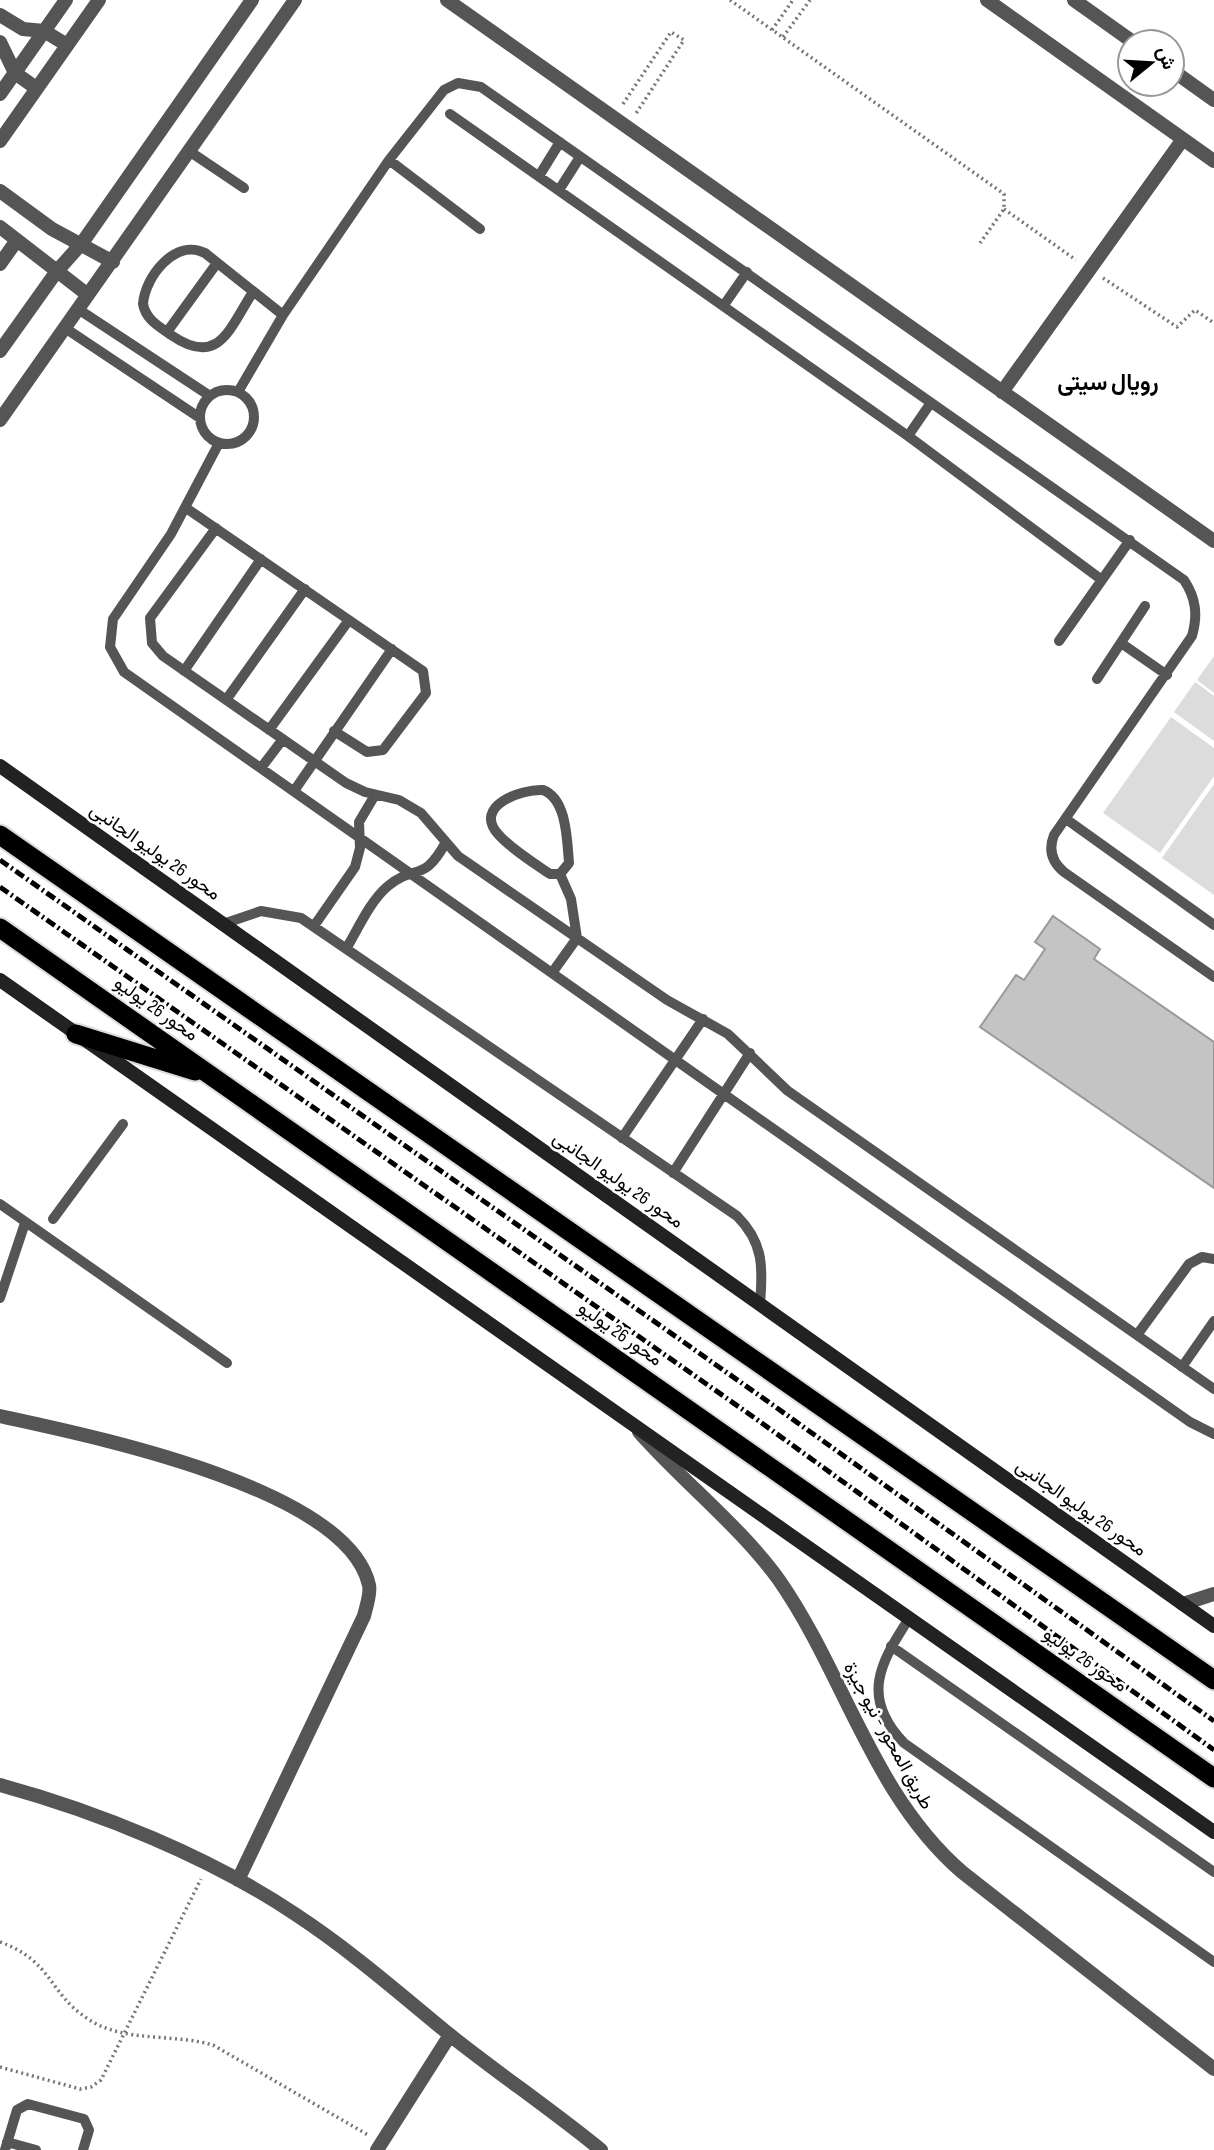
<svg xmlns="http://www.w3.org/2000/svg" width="1214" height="2150" font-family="'Sofia Sans Condensed',Vazirmatn,sans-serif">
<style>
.green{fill:#dcdcdc}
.building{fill:#c4c4c4;stroke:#999;stroke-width:2}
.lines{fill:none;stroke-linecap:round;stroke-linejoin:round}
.trunk-casing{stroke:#dbdbdb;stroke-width:23}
.path{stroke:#777;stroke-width:3.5;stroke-dasharray:2 3.5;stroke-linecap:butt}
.service{stroke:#555;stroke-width:10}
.minor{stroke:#555;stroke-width:14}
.tertiary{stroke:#555;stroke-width:14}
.secondary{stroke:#222;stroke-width:14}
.trunk{stroke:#000;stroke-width:19}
.rail{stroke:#000;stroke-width:5;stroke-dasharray:10 3.5 2 3.5;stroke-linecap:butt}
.labels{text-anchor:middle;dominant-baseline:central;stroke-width:5;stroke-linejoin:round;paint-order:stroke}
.street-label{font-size:19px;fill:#000;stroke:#fff}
.quarter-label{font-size:23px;font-weight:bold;fill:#000;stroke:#fff}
</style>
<rect width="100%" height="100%" fill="#fff"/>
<!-- green -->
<path class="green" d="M1214,656V693L1197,680Z
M1195,682L1214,696V741L1174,712Z
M1171,717L1214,748V776L1160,853L1103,813Z
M1214,784V895L1162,858Z"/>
<!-- building -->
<path class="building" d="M1053,916L1100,949L1094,959L1214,1042V1188L980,1027L1016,975L1024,980L1045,949L1035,942Z"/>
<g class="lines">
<!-- trunk casing -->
<g class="trunk-casing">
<path id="trunk" d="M0,835L1214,1680
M0,928L1214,1778
M76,1034L195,1071"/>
</g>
<!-- path -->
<path class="path" d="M730,0L1004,194V209L980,243
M772,30L793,0
M783,37L810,0
M623,104L671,32L684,40L635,115
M1004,209L1076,260
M1103,278L1177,327L1195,310L1214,323
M0,1942C53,1961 48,1993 88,2019C124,2043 171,2033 213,2045L368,2135
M0,2067L80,2089L91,2087L101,2080L201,1879"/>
<!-- service -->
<path class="service" d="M450,114L908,436L1102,580
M189,151L244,188
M389,160L480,229
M539,176L560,142
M559,190L580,157
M253,292C229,329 219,368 171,335C159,326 146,320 143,304C145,277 175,238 205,253L283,315
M724,305L747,272
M78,309L210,396
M65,328L200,418
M167,332L217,263
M200 417a27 27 0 1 1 54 0a27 27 0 1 1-54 0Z
M238,392L283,315L389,160L444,90L458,83L481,87L1184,580C1196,598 1198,615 1192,636L1054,835C1048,850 1052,862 1064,872L1214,977
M908,436L930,404
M219,443L171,534L113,619L110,647L124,672L1190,1422L1214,1434
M186,508L423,671L426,693L383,750L367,752L334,731
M216,528L150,618L152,643L163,656L346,783L365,792L399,800L421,813L458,856L667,1000L728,1034L788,1091L1214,1389
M1059,641L1130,540
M1121,643L1167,675
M184,671L261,559
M1097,679L1145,606
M226,700L305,589
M269,730L349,620
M261,768L283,739
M543,790C567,799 567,840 569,863L560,874H550C534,863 511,849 498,834C473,806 521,789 543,790Z
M294,791L392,649
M1066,819L1214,925
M223,924L261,911L301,918L737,1216C764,1243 763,1268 760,1304
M314,926L355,867L360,848L359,822L375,795
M346,949C358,929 370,901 388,886C416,863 423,884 446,842
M552,973L577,938L571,899L560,874
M622,1138L703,1019
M673,1173L750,1053
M0,1204L227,1363
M53,1219L123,1124
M0,1298L25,1223
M1137,1335L1189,1264L1202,1257L1214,1259
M1182,1367L1214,1321
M910,1617C880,1663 860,1697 904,1743L1214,1962
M891,1646L1214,1872
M7,2142L36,2150
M5,2150L17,2110L28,2104L84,2119L89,2130L83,2150"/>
<!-- minor -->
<path class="minor" d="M447,0L1214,541
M987,0L1214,161
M1074,0L1133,42
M0,15L23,29L44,31L67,45
M0,42L15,73L36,88
M1172,70L1214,100
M0,94L66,0
M0,141L99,0
M0,191L52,229L113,262
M0,227L88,295
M0,264L17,240
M0,351L57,271L82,243L252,0
M1002,392L1183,139
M0,420L295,0
M0,1416C86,1435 347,1487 369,1585C371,1594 366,1607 364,1616L238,1880
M1183,1604L1214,1594
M0,1785C99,1812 210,1857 295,1914C350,1950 399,1993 450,2035C499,2074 552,2110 601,2150
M377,2150L450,2035"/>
<!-- tertiary -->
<path class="tertiary" d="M639,1432C683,1482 741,1527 779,1580C845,1675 872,1794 962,1872L1214,2069"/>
<!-- secondary -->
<path class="secondary" d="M0,766L1214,1626
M0,980C403,1267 810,1547 1214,1832"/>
<!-- trunk -->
<use href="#trunk" class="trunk"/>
<!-- rail -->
<path class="rail" d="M0,860L770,1403L1214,1721
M0,887L759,1421L1214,1750"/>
</g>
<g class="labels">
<!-- street labels -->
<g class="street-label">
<text transform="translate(155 852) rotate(35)">محور 26 يوليو الجانبى</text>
<text transform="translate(156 1009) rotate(35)">محور 26 يوليو</text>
<text transform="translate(618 1180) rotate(35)">محور 26 يوليو الجانبى</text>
<text transform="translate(620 1334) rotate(35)">محور 26 يوليو</text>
<text transform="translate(1081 1508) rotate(35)">محور 26 يوليو الجانبى</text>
<text transform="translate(1085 1660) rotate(35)">محور 26 يوليو</text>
<text transform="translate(888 1736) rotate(61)">طريق المحور - نيو جيزة</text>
</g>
<!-- quarter labels -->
<g class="quarter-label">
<text x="1108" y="383">رويال سيتى</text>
</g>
</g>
<!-- north arrow -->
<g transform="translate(1151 63) rotate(72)"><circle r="33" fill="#ffffff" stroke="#999999" stroke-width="2"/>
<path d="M0-5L12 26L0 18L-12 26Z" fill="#000000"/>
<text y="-10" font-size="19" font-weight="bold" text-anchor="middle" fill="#000000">ش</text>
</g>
</svg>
